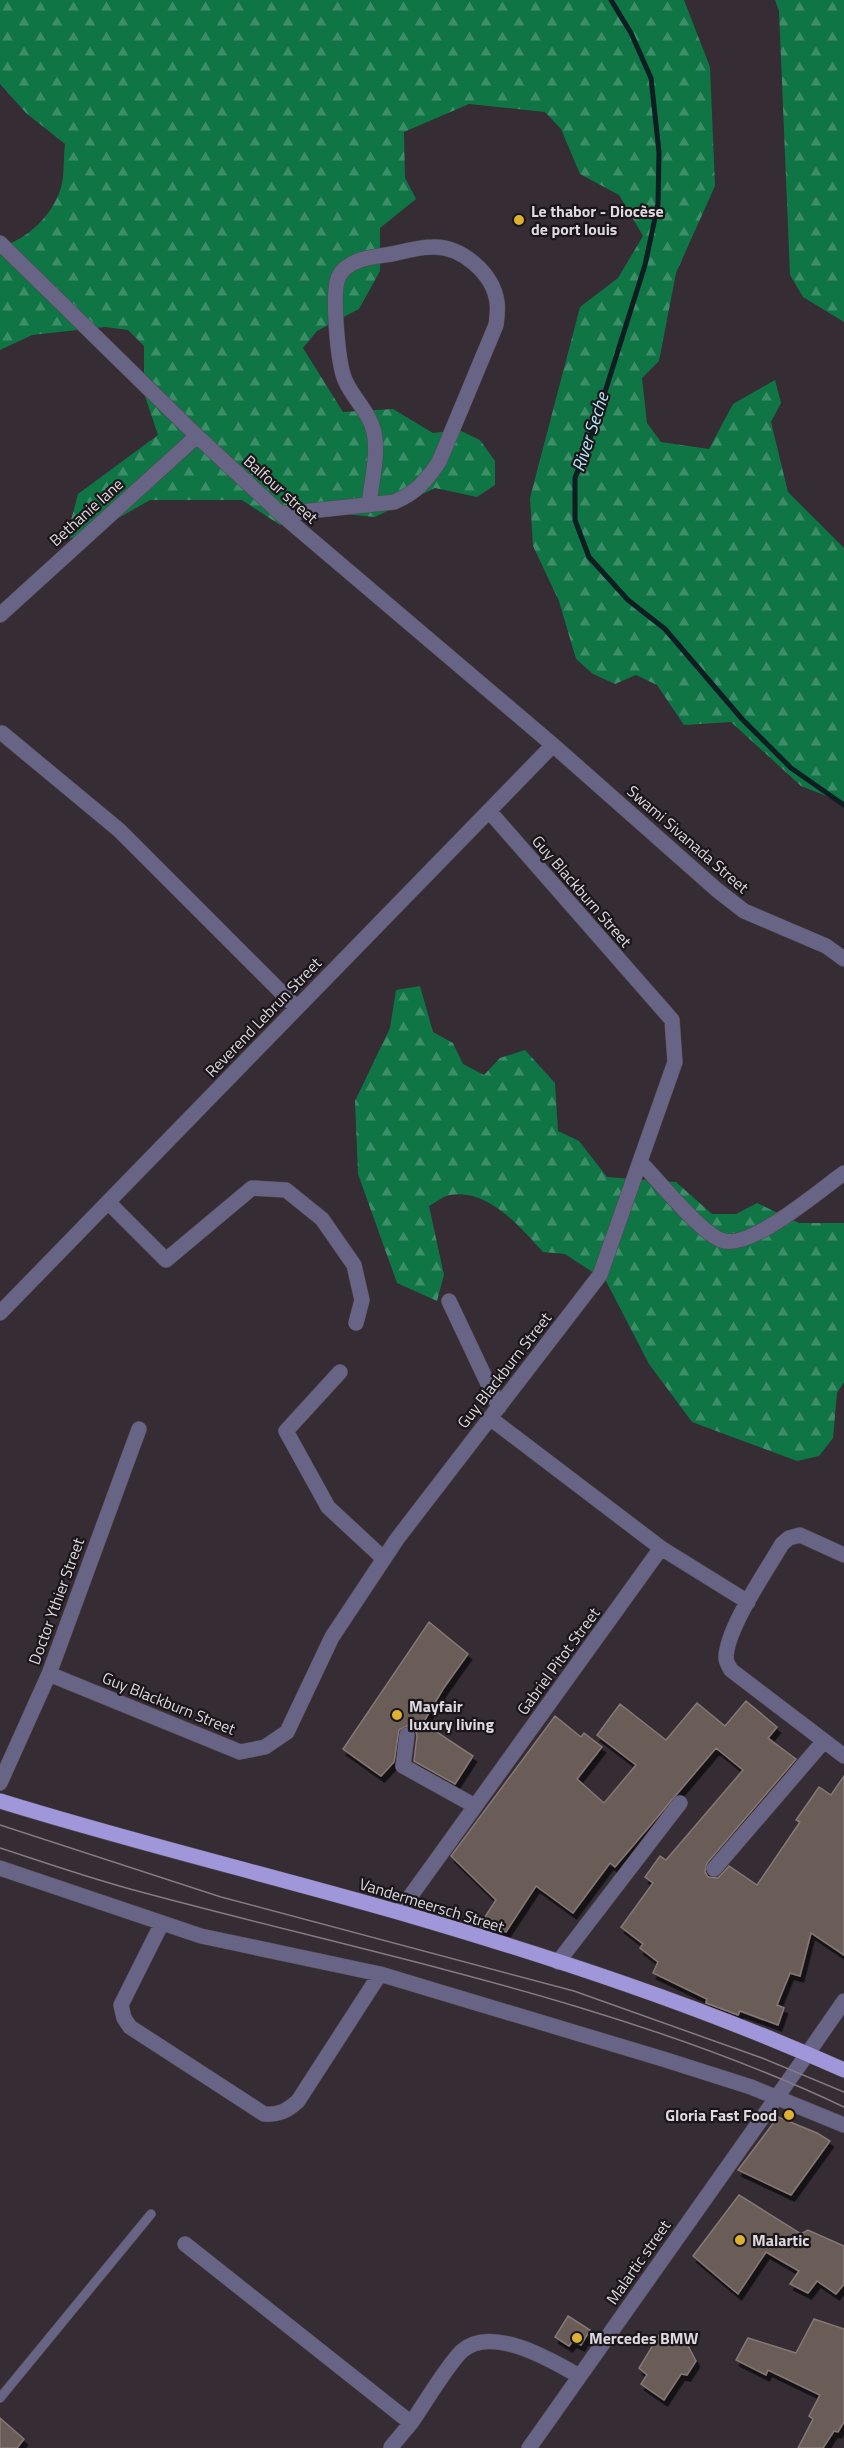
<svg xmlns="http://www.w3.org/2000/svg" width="844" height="2448" font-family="'Titillium Web',sans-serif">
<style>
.forest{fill:url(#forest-firs)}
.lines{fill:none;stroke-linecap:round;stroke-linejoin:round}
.stream{stroke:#0d1d21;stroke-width:5}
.building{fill:#6a5d59;stroke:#857874;stroke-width:1.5;filter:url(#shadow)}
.service-casing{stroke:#50484f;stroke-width:10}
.minor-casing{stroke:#50484f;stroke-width:16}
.tertiary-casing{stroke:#50484f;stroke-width:16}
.primary-casing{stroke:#50484f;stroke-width:16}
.service{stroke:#686485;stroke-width:9}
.minor{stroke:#686485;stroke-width:15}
.tertiary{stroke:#686485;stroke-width:15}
.primary{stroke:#a097db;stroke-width:15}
.tram{stroke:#837c83;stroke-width:1.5}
.poi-dot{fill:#deb133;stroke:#1a161a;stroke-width:2}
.labels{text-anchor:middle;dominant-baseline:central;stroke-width:4.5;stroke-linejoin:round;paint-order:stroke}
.poi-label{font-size:16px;font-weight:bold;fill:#ded9de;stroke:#1a161a;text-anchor:start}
.street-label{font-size:16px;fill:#ded9de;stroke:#1a161a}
.water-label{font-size:18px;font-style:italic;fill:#b4eaf8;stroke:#1a161a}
</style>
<defs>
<pattern id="forest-firs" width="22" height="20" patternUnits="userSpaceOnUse" patternTransform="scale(1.5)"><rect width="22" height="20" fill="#0f7545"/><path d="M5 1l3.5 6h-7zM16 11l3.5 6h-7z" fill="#3d8e68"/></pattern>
<filter id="shadow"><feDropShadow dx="3.5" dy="6" stdDeviation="0" flood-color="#0009"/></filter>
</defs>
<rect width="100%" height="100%" fill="#352c34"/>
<!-- forest -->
<path class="forest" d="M0,0H684L710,67L715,186L676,273L659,361L642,378L647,423L661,442L709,449L733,404L775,380L781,403L771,422L788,492L844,548V803L801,786L731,722L684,725L657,685L636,675L615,684L593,674L576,659L559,601L533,546L530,498L580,307L618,278L643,236L619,195L580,174L561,129L545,112L469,104L404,132L405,178L416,199L380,228V271L359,309L317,331L303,348L343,412L393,409L433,433L459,430L480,440L495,461V485L477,497L435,488L375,517L324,512L280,525L242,500H150L89,535L66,539L78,494L158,435L144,393V346L128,330L105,327L32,335L0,350V247C27,239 50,218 60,191C65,178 63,158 65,144L26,113L0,84Z
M775,0H844V322L803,297L790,275L779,11Z
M420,986L433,1032L453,1043L463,1064L484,1075L500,1058L525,1050L555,1083L558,1131L579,1141L607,1177L676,1182L712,1214H736L757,1203L799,1223H844V1382L837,1393L833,1438L819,1456L797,1461L692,1422L649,1364L606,1281L565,1254L543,1252C520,1227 488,1188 450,1195C443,1196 435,1203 429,1206L444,1275L437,1301L397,1283L358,1174L355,1101L390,1028L396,990Z"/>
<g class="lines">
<!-- stream -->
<path class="stream" d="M611,0L631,33L651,78L659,152L658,204L645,265L593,430L575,478V520L589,557L628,600L665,629L742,719L791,768L844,805"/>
</g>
<!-- building -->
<path class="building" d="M429,1622L468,1654L443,1689L423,1723L473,1756L455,1784L414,1761L417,1736L416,1731L409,1725L399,1730L394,1762L381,1776L343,1749Z
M746,1701L777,1727L768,1738L796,1759L707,1863L705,1872L708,1877L718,1878L729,1866L757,1885L800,1822L796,1820L819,1787L831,1795L844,1776V1955L811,1933L800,1976L790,1973L777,2005L784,2008L778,2025L740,2011L738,2015L706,2003L707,1999L653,1973L658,1962L640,1948L643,1944L621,1927L653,1883L645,1877L660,1856L666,1860L743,1770L716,1748L615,1867L610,1863L573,1913L536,1886L506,1932L479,1926L496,1900L451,1856L555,1716L581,1737L584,1733L602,1747L577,1779L604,1803L636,1765L597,1735L620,1704L666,1740L697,1703L725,1726Z
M778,2117L817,2133L830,2141L791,2195L738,2170Z
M739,2195L801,2234L808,2230L844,2246V2284L836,2294L817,2281L808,2293L790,2284L799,2271L766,2252L738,2294L693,2256Z
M568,2316L590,2330L581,2345L573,2341L569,2346L555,2337Z
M814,2319L844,2329V2422L838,2432L834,2431L823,2448H798L813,2419L809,2416L820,2395L768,2370L766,2375L736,2360L748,2338L796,2353Z
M659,2335L686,2342L696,2361L687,2375L681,2374L664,2400L641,2384L647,2375L639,2368Z
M0,2418L24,2439L17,2448H0Z"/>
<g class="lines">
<!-- service casing -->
<g class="service-casing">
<path id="service" d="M0,2398L151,2214"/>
</g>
<!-- minor casing -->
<g class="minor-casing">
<path id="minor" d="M0,243L197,436L281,514L553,745L717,890L744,911L826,946L844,959
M281,514L394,502C416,493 426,481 439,462L496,325C497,318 498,309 497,302C493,273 461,246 433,247C419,247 405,251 392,254C374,257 349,258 339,276C331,291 338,364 345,380C353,399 369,411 374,432C379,454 371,483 369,505
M0,615L197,436
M2,733L119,830L297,1008
M641,1163C659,1181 700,1232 721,1240C749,1252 821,1189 844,1173
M108,1202L166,1260L252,1188L286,1190L322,1219L354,1265L362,1300L356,1323
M449,1301L499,1407
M0,1313L553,745
M340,1372L286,1431L328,1507L384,1559
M490,1418L661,1548L748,1602
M844,1555L800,1535L789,1538L782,1544C767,1570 726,1629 726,1658C726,1662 729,1666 731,1670L844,1756
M49,1674L240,1752L265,1747L287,1732L332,1637L397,1539L600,1275L675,1062L672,1020L489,811
M407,1735L403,1766L475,1806
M0,1783L49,1674L139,1429
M0,1868L201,1936L380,1974L663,2059L751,2087L844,2125
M714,1869L824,1741
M399,1912L661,1548
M161,1925L121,2005L124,2018L130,2027L264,2114C279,2115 287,2111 298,2101L380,1974
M558,1962L680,1803
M808,2053L844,2001
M185,2244L411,2423C424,2405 447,2365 462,2351C491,2324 553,2361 579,2376
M391,2447L411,2423"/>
</g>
<!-- tertiary casing -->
<g class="tertiary-casing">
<path id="tertiary" d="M529,2448L808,2053"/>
</g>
<!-- primary casing -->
<g class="primary-casing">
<path id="primary" d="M0,1801C132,1842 266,1874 398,1912C549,1956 701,2006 844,2070"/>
</g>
<!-- service -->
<use href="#service" class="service"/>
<!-- minor -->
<use href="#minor" class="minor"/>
<!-- tertiary -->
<use href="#tertiary" class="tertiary"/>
<!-- primary -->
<use href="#primary" class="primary"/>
<!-- tram -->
<path class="tram" d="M0,1825L221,1897L574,1991L762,2058L844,2092
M0,1848C43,1862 86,1877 130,1889C369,1954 618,2000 844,2107"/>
</g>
<!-- markers -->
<g class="poi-dot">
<circle cx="519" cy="220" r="6"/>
<circle cx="397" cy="1715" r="6"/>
<circle cx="789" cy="2115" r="6"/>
<circle cx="740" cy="2240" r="6"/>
<circle cx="577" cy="2338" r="6"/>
</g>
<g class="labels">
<!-- poi labels -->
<g class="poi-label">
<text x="531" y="211">Le thabor - Diocèse<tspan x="531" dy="18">de port louis</tspan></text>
<text x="409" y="1706">Mayfair<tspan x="409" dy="18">luxury living</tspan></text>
<text x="777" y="2115" text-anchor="end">Gloria Fast Food</text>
<text x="752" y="2240">Malartic</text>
<text x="589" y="2338">Mercedes BMW</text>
</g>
<!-- street labels -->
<g class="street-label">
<text transform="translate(281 489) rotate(42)">Balfour street</text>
<text transform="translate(86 512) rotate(-42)">Bethanie lane</text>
<text transform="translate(688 839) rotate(41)">Swami Sivanada Street</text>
<text transform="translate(582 891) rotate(49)">Guy Blackburn Street</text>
<text transform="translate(263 1017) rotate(-46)">Reverend Lebrun Street</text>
<text transform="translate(504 1370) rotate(-52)">Guy Blackburn Street</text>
<text transform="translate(56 1601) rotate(-70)">Doctor Ythier Street</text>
<text transform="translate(558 1661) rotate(-54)">Gabriel Pitot Street</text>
<text transform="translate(169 1703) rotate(22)">Guy Blackburn Street</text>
<text transform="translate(432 1905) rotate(17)">Vandermeersch Street</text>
<text transform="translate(638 2262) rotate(-55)">Malartic street</text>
</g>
<!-- water labels -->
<g class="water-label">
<text transform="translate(590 432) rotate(-72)">River Seche</text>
</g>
</g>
</svg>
